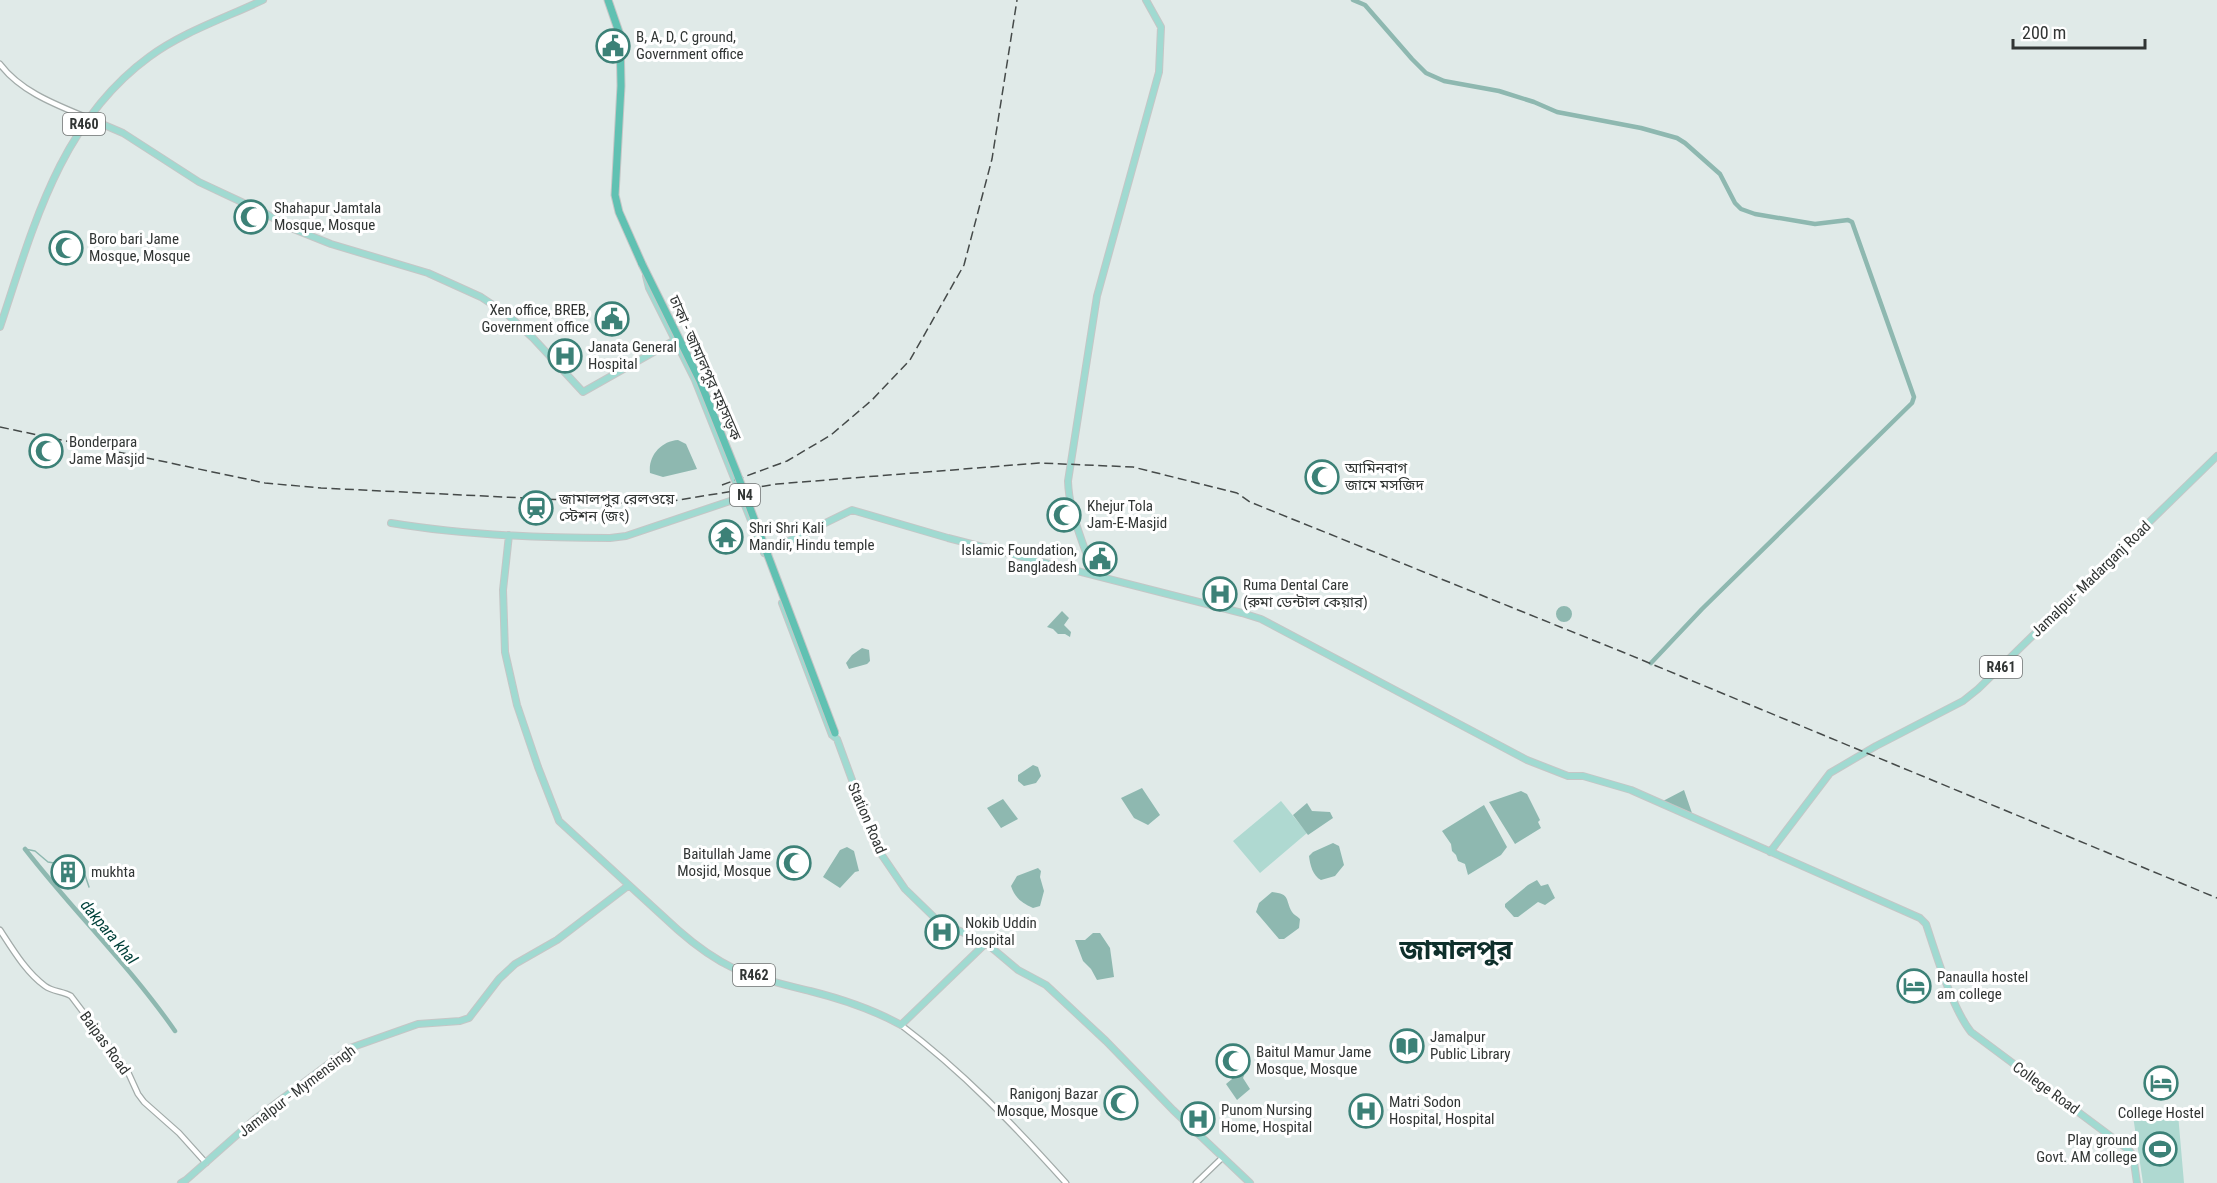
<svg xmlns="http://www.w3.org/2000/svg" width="2217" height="1183" font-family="'Roboto Condensed','Noto Sans Bengali',sans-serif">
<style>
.green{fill:#afd9d1}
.water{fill:#8eb8b0}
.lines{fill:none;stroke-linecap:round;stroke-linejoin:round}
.stream{stroke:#8eb8b0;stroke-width:1.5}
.canal{stroke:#8eb8b0;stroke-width:4.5}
.minor-casing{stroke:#a2aba9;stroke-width:7}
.major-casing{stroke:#c5c6c6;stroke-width:8}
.highway-casing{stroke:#c5c6c6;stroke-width:9}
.minor{stroke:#fff;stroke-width:4.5}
.major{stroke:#a0dad1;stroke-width:6}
.highway{stroke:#60c1b2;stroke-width:7}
.rail{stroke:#454a49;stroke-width:1.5;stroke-dasharray:9 4.5;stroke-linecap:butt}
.highway-bridge-casing{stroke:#c5c6c6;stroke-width:9;stroke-linecap:butt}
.highway-bridge{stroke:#60c1b2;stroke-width:7}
.labels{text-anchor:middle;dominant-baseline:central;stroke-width:6;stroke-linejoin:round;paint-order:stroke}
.shield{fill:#fff;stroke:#6f7271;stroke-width:1.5}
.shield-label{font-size:14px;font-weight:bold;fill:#313534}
.poi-label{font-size:15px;fill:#313534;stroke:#fff;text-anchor:start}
.street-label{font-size:15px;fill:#313534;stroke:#fff}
.water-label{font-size:16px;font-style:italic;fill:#00413a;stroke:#fff}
.town-label{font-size:27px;font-weight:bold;fill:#0f302c;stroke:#fff}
</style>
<rect width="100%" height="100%" fill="#e0eae8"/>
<!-- green -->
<path class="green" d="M1281,801L1307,833L1260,873L1233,841Z
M2178,1114L2184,1183H2143L2133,1116Z"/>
<!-- water -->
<path class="water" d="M678,440L686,444L697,469L663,477L650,473C648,456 661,441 678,440Z
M1556 614a8 8 0 1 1 16 0a8 8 0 1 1-16 0Z
M1062,611L1069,618L1064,625L1071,632L1070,637L1065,634H1058L1053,629L1047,627Z
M862,648L869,650L870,661L867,664L849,669L846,663L852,655Z
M1033,765L1038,767L1041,776L1036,783L1024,786L1018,781V775Z
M1142,788L1160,815L1148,825L1134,818L1121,798Z
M1684,790L1692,813L1663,801Z
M1521,791L1527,794L1540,820L1538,822L1541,828L1515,844L1489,802Z
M1003,799L1018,819L1001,828L987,808Z
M1307,803L1312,811L1330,812L1333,818L1308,835L1293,815Z
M1484,805L1507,847L1501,855L1468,875L1465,864L1458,861L1456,855L1452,851L1451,844L1442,831Z
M1333,843L1339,846L1344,865L1335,876L1321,880C1313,876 1310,865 1309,856L1313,852Z
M847,847L854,851L859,871L855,872L840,888L823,877L840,850Z
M1038,868L1041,871L1040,877L1044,891L1040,906L1033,908C1022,903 1015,898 1011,886L1017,876Z
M1537,880L1541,886L1548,884L1555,898L1545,905L1538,902L1518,917H1514L1505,907V904L1528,885Z
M1272,892C1291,894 1285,900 1292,912C1294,915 1297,916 1300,919L1299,928L1284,939H1279L1256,912L1259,903Z
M1093,933H1100L1110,948L1114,977L1097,980L1091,969L1083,961L1075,940H1085Z
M1233,1068L1246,1071L1243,1078L1250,1089L1237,1100L1226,1084L1232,1079L1230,1073Z"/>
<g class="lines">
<!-- stream -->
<path class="stream" d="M25,849L35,851L48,862L54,863L63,859H74L84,872L89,887"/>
<!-- canal -->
<path class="canal" d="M1353,0L1365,5L1412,59L1426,73L1444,81L1499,91L1534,102L1557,112L1641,128L1677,138L1685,143L1720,174L1735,203L1741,209L1755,214L1815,224L1848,220L1852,222L1914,397L1912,403L1702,609L1651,663
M25,849C73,911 130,966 175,1031"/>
<!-- minor casing -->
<g class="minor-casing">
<path id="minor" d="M0,64C21,92 57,105 88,118
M0,930C13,950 26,972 45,986C53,992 63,991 71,996L127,1070L138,1094L144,1102L179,1133L206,1163
M901,1025C962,1071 1015,1126 1066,1183
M1196,1183L1222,1158"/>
</g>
<!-- major casing -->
<g class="major-casing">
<path id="major" d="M88,118L123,133L199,182L265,213L286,226L331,244L428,273L481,297L508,315L533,338L583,392L675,340
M646,276L649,288L695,380L762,548
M0,327C33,228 60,122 149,57C183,32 225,18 263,0
M391,523C463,535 538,538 610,538L626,536L742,497
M509,535L503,590L505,652L517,705L538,767L559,821L678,930C695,945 714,959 735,969C759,979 785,985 810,991C842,999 872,1009 901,1025L986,943
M764,553L852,510L948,538L1242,613L1261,619L1527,760L1568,776H1583L1631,790L1920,918L1926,924C1936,954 1952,1008 1971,1032L2129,1150L2133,1155L2137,1183
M1094,575C1084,545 1069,513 1068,481L1097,296L1159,72L1161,27L1146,0
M782,603L832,735L837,739L877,848L905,889L938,921L986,943L1018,970L1046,985L1106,1041L1173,1110L1250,1183
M1770,852L1830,773L1876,746L1963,701L1978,689L2217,456
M181,1183L186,1180L255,1119L350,1048L418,1024L460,1021L469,1018L499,979L515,964L557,940L629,885"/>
</g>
<!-- highway casing -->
<g class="highway-casing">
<path id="highway" d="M608,0L620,35L621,86L615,195L619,212L642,264"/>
</g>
<!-- minor -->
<use href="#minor" class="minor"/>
<!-- major -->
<use href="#major" class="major"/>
<!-- highway -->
<use href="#highway" class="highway"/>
<!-- rail -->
<path class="rail" d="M0,427L265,483L321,488L625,503L666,502L777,484L1039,463L1133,467L1237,493L1250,502L1625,653L2217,898
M722,485L787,461L831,435L872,400L910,360L964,265L992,159L1017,0"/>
<!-- highway-bridge casing -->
<g class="highway-bridge-casing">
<path id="highway-bridge" d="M642,264L700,381L736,471L835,733"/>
</g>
<!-- highway-bridge -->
<use href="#highway-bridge" class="highway-bridge"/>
</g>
<!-- icons -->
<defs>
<g id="civic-ring" transform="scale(1.725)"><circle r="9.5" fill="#fff" stroke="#3c8177" stroke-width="1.5"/><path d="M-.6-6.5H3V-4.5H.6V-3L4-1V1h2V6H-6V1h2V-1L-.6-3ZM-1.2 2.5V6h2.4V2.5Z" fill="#3c8177"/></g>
<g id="mosque-ring" transform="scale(1.725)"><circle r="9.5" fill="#fff" stroke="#3c8177" stroke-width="1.5"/><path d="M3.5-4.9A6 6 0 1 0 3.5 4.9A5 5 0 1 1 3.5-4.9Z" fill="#3c8177"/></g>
<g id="hospital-ring" transform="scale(1.725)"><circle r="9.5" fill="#fff" stroke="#3c8177" stroke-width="1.5"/><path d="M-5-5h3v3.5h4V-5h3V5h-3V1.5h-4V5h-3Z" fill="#3c8177"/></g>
<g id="station-ring" transform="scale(1.725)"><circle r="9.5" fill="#fff" stroke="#3c8177" stroke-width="1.5"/><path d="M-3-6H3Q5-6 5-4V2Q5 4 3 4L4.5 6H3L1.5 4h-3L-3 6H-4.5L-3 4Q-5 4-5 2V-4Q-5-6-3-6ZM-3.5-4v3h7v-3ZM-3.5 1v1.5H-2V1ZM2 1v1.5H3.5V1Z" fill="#3c8177"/></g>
<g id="temple-ring" transform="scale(1.725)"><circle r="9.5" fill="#fff" stroke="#3c8177" stroke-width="1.5"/><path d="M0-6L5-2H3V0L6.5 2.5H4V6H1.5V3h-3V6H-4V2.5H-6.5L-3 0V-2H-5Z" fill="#3c8177"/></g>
<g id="building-ring" transform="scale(1.725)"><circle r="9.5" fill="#fff" stroke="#3c8177" stroke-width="1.5"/><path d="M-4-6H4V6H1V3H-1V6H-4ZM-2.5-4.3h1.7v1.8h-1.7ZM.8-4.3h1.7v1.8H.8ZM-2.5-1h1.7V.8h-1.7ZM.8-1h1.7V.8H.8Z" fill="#3c8177"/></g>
<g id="hotel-ring" transform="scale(1.725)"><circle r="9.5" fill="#fff" stroke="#3c8177" stroke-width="1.5"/><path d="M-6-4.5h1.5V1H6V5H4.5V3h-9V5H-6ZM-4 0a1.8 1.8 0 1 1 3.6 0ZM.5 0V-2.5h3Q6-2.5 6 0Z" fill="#3c8177"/></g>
<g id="library-ring" transform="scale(1.725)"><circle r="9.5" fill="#fff" stroke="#3c8177" stroke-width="1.5"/><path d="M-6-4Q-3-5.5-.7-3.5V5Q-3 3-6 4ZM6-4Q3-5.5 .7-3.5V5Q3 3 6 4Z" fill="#3c8177"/></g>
<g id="stadium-ring" transform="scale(1.725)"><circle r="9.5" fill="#fff" stroke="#3c8177" stroke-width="1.5"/><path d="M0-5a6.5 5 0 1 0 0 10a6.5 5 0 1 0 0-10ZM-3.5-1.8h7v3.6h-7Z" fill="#3c8177"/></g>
</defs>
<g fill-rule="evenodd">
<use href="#civic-ring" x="613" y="46"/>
<use href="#mosque-ring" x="251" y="217"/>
<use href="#mosque-ring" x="66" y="248"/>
<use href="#civic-ring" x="612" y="319"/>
<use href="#hospital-ring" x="565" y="356"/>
<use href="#mosque-ring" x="46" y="451"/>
<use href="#mosque-ring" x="1322" y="477"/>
<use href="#station-ring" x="536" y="508"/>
<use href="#mosque-ring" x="1064" y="515"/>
<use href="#temple-ring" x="726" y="537"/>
<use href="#civic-ring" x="1100" y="559"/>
<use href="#hospital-ring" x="1220" y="594"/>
<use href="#mosque-ring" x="794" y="863"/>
<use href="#building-ring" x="68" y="872"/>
<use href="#hospital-ring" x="942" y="932"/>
<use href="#hotel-ring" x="1914" y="986"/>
<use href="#library-ring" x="1407" y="1046"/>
<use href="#mosque-ring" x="1233" y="1061"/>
<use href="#hotel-ring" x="2161" y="1083"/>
<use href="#mosque-ring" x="1121" y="1103"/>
<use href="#hospital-ring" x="1366" y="1111"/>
<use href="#hospital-ring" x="1198" y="1119"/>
<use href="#stadium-ring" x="2160" y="1149"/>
</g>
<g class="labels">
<!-- shield labels -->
<g class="shield">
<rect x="63" y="113" width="42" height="22" rx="4.5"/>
<rect x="730" y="484" width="30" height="22" rx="4.5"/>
<rect x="1980" y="656" width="42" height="22" rx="4.5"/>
<rect x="733" y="964" width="42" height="22" rx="4.5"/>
</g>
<g class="shield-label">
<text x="84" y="124">R460</text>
<text x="745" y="495">N4</text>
<text x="2001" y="667">R461</text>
<text x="754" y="975">R462</text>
</g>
<!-- poi labels -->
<g class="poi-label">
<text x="636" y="37">B, A, D, C ground,<tspan x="636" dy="17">Government office</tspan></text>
<text x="274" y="208">Shahapur Jamtala<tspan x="274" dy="17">Mosque, Mosque</tspan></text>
<text x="89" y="239">Boro bari Jame<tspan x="89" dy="17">Mosque, Mosque</tspan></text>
<text x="589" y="310" text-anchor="end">Xen office, BREB,<tspan x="589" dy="17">Government office</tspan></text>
<text x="588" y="347">Janata General<tspan x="588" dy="17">Hospital</tspan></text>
<text x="69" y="442">Bonderpara<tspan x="69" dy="17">Jame Masjid</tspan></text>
<text x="1345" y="468">আমিনবাগ<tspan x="1345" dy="17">জামে মসজিদ</tspan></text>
<text x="559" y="499">জামালপুর রেলওয়ে<tspan x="559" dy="17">স্টেশন (জং)</tspan></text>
<text x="1087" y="506">Khejur Tola<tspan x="1087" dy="17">Jam-E-Masjid</tspan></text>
<text x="749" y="528">Shri Shri Kali<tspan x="749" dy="17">Mandir, Hindu temple</tspan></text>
<text x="1077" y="550" text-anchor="end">Islamic Foundation,<tspan x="1077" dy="17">Bangladesh</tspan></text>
<text x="1243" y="585">Ruma Dental Care<tspan x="1243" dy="17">(রুমা ডেন্টাল কেয়ার)</tspan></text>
<text x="771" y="854" text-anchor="end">Baitullah Jame<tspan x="771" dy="17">Mosjid, Mosque</tspan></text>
<text x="91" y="872">mukhta</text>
<text x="965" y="923">Nokib Uddin<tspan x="965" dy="17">Hospital</tspan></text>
<text x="1937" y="977">Panaulla hostel<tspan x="1937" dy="17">am college</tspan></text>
<text x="1430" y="1037">Jamalpur<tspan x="1430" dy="17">Public Library</tspan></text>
<text x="1256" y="1052">Baitul Mamur Jame<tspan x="1256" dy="17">Mosque, Mosque</tspan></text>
<text x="1098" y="1094" text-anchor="end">Ranigonj Bazar<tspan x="1098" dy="17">Mosque, Mosque</tspan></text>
<text x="1389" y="1102">Matri Sodon<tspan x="1389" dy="17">Hospital, Hospital</tspan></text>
<text x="1221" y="1110">Punom Nursing<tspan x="1221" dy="17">Home, Hospital</tspan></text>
<text x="2161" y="1113" text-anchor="middle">College Hostel</text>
<text x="2137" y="1140" text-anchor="end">Play ground<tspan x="2137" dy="17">Govt. AM college</tspan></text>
</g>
<!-- street labels -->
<g class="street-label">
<text transform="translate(705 368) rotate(66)">ঢাকা - জামালপুর মহাসড়ক</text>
<text transform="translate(2091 579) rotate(-44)">Jamalpur- Madarganj Road</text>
<text transform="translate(867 818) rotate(67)">Station Road</text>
<text transform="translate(105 1043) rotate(54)">Baipas Road</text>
<text transform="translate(2046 1088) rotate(36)">College Road</text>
<text transform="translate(297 1091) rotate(-37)">Jamalpur - Mymensingh</text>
</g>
<!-- water labels -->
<g class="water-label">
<text transform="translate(109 932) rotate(50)">dakpara khal</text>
</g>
<!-- town labels -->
<g class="town-label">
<text x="1456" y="950">জামালপুর</text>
</g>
</g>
<!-- scale -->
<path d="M2013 39v9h132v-9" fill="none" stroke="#313534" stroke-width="3"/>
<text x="2022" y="39" font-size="18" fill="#313534" stroke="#ffffff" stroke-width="4.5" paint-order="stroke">200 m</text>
</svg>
